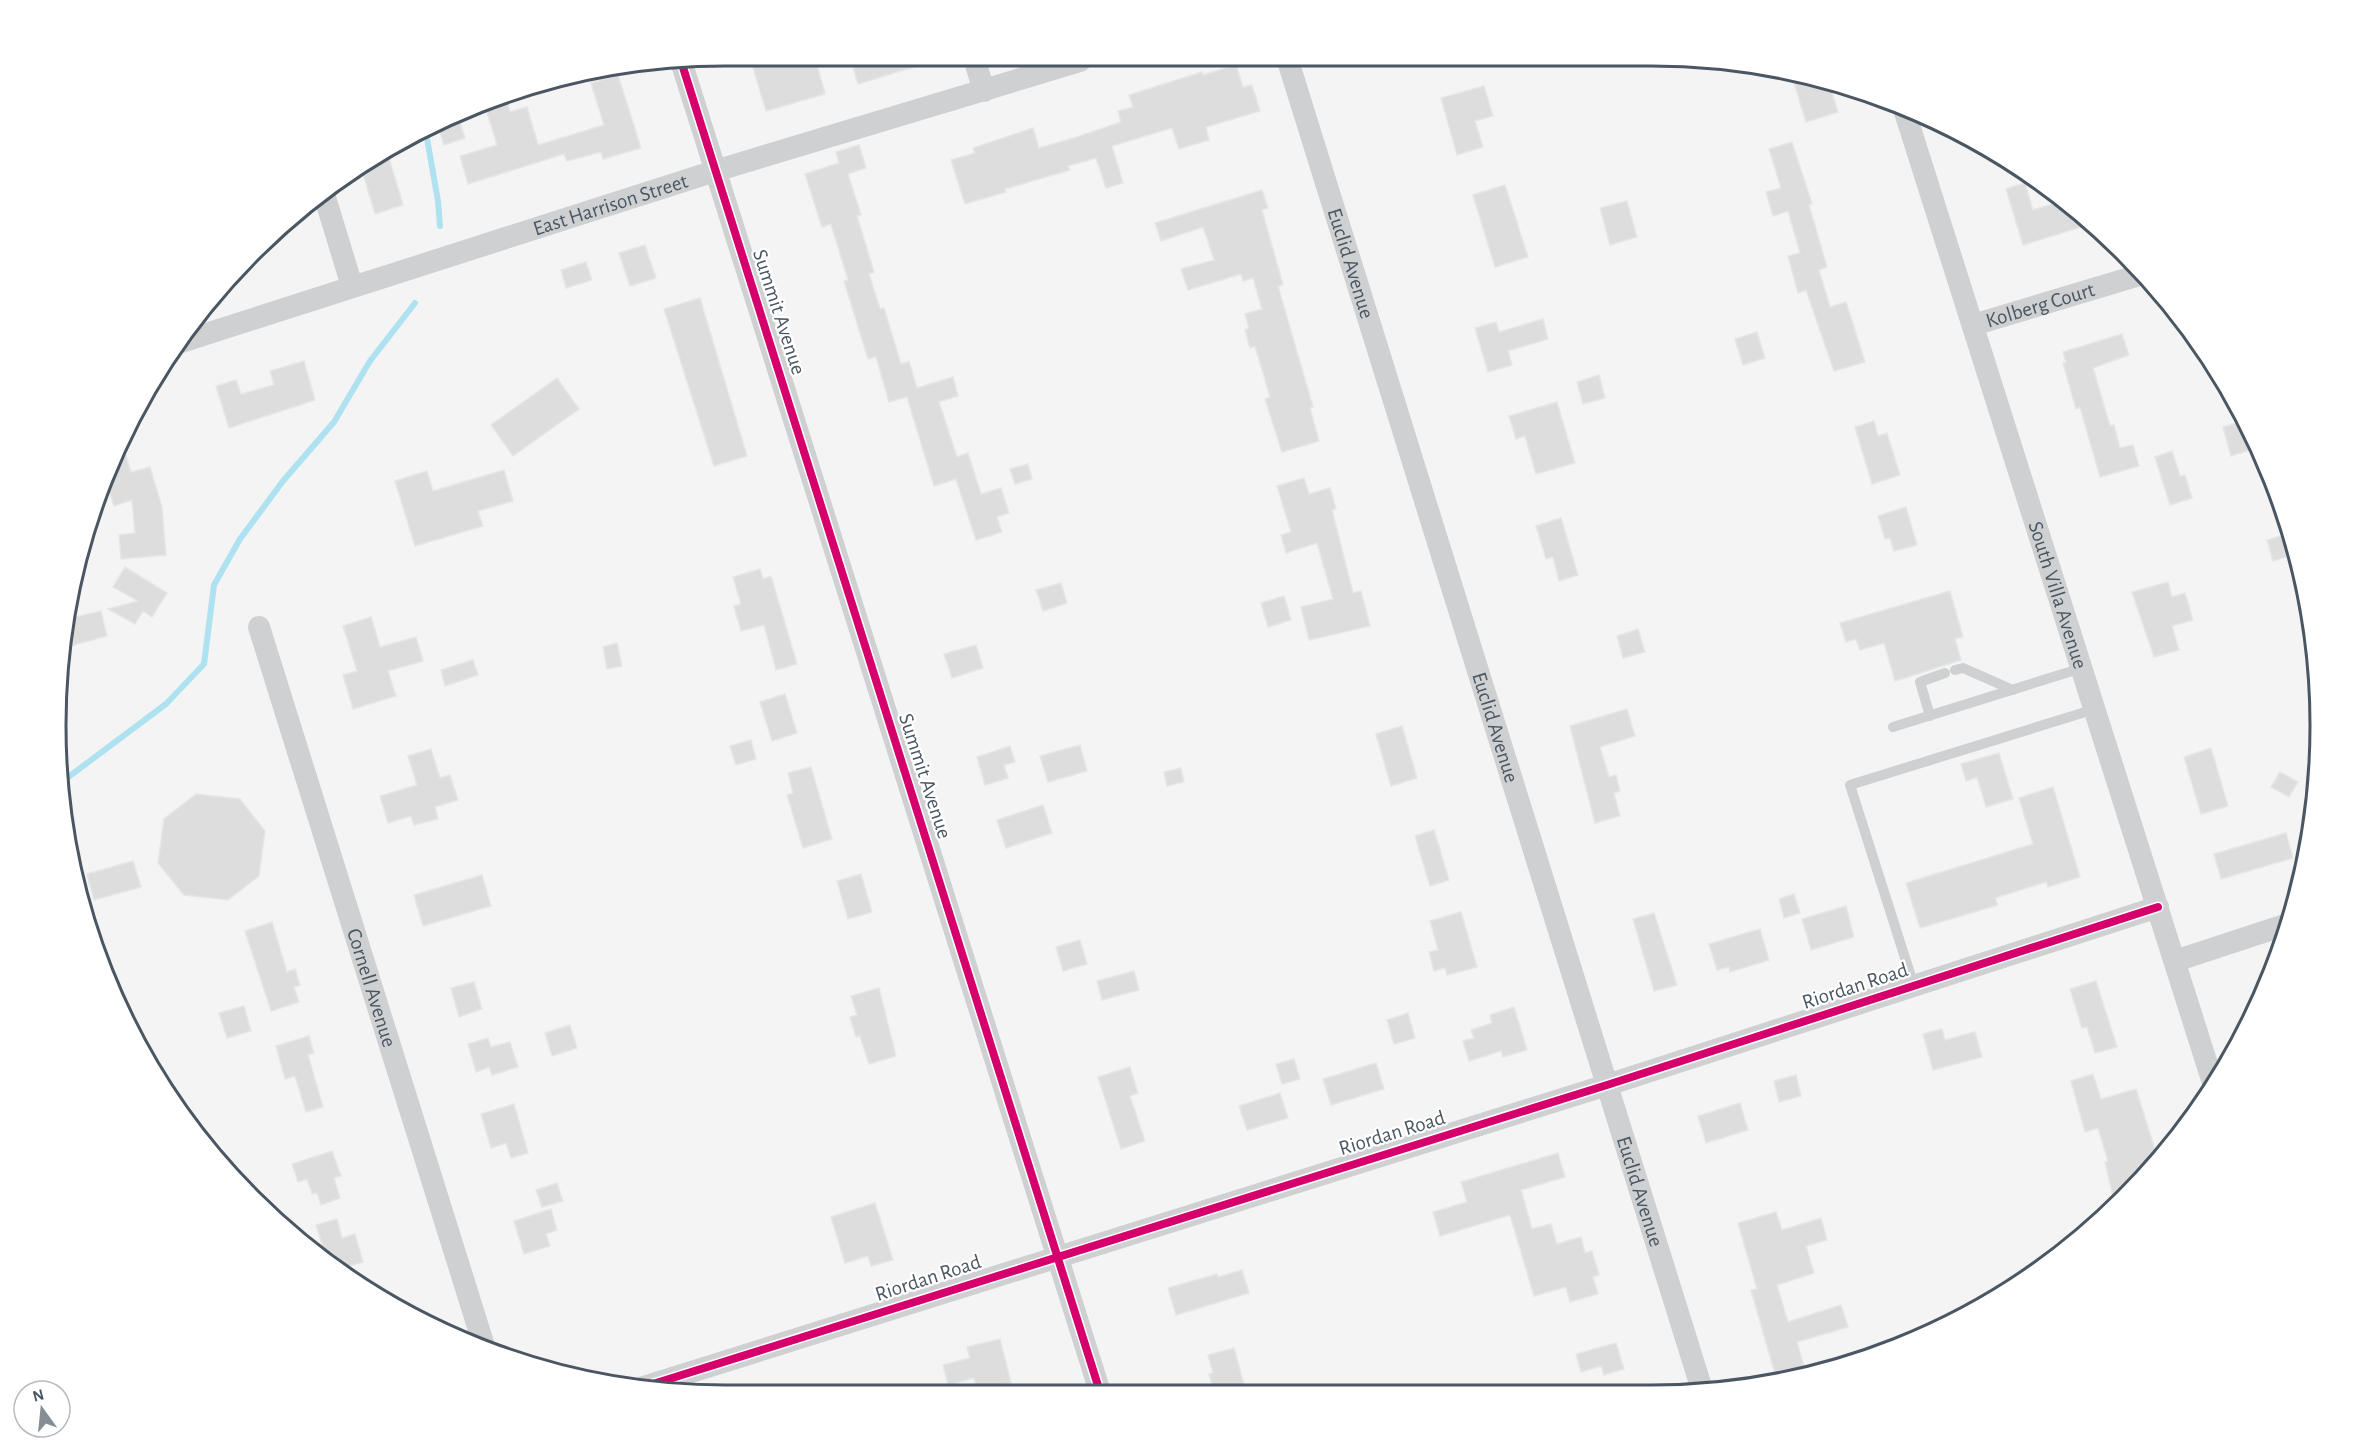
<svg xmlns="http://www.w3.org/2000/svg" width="2376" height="1451" font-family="'Alegreya Sans',sans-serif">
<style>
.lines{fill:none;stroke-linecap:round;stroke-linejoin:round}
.stream{stroke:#aee2f0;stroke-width:6}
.building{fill:#ddddde;stroke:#e5e6e7;stroke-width:1.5}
.lane{stroke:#ced0d2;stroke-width:10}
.street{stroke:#ced0d2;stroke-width:22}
.cycleway-casing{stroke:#fff;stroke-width:11}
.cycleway{stroke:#d6006c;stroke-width:8}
.labels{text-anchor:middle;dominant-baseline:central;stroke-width:4.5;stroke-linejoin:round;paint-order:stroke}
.street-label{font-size:21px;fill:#4a5661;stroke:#fff}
.rim{fill:none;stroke:#4a5661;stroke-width:3}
</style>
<rect width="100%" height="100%" fill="#f4f4f4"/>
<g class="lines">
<!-- stream -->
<path class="stream" d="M425,127L438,201L440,226
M59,784L166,704L204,664L214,585L240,539L283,481L334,422L370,361L415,303"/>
</g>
<!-- building -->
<path class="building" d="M751,61H816L825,94L766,111Z
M851,61H919L920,65L858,84Z
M1236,65L1243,87L1252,85L1260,111L1206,127L1209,140L1179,149L1172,128L1112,146L1123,183L1106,188L1096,158L1068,166L1070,170L1005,189L1006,192L965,204L951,160L975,153L973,148L1033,128L1039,148L1077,137L1121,122L1118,111L1133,107L1129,95L1202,72L1203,75Z
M618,75L641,148L603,159L601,152L567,161L564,154L468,184L460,156L497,145L484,102L505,93L510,112L527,107L538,145L604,125L591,83Z
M1792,76L1830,86L1838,112L1806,122Z
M1484,86L1493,116L1475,121L1483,147L1457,155L1441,98Z
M458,117L465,138L444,145L437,123Z
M1792,142L1812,204L1809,205L1827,267L1819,270L1830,307L1846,302L1865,362L1834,371L1806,290L1798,293L1788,256L1800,253L1788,211L1773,216L1766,192L1781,188L1769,149Z
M859,145L866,168L848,174L861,215L857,216L874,272L869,274L880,309L884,308L901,364L909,361L917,388L953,377L958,396L939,402L957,457L968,453L981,494L1001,488L1009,513L997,517L1002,532L976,540L956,479L934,486L907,397L889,402L876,357L868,359L844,281L848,280L831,224L822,227L805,174L839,163L836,152Z
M387,151L403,205L375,214L361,167Z
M2025,183L2033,210L2065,200L2091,224L2023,245L2006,189Z
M1505,185L1528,257L1495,267L1473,195Z
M1262,190L1268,208L1262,210L1283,285L1278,286L1313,407L1310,408L1319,441L1282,452L1265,399L1270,397L1255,346L1250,348L1245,330L1249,328L1245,314L1262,309L1253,278L1243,281L1241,274L1188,290L1181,269L1214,260L1203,227L1161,241L1155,223Z
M1627,201L1637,237L1610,245L1600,208Z
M645,245L656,278L630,286L619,253Z
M586,262L592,280L566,288L561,270Z
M700,298L747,456L714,466L664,309Z
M1543,319L1548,339L1508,351L1512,365L1488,372L1475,328L1496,322L1499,332Z
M1757,332L1765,358L1743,365L1735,339Z
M2122,334L2129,355L2093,368L2110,426L2114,425L2120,448L2133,445L2139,466L2100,477L2080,407L2076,409L2063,363L2066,362L2063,352Z
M304,361L315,400L229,428L216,386L236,380L241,394L274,385L270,371Z
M1599,375L1605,398L1583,404L1577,382Z
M557,378L579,409L513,456L491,425Z
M1557,402L1575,463L1536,474L1525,436L1516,439L1509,416Z
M1874,421L1878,436L1887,433L1900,475L1872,484L1855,427Z
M2244,421L2253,449L2231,456L2223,427Z
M121,439L131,472L150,467L162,507L166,555L121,559L119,535L135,533L132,500L114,506L109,490L98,494Z
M2172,451L2180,476L2185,475L2192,498L2170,505L2155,457Z
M1028,464L1032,479L1015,484L1010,469Z
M504,470L513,501L478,511L483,526L415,546L395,481L427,471L433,491Z
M1304,478L1309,494L1330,488L1336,509L1332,510L1353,593L1361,591L1370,626L1309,640L1301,607L1333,599L1317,543L1286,553L1281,535L1291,532L1277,486Z
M1906,507L1917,545L1894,551L1890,538L1885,539L1878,516Z
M1561,518L1578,575L1559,581L1553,557L1546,559L1536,526Z
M2290,533L2295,554L2273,561L2267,540Z
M125,567L167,593L152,617L143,611L135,624L108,609L138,601L113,587Z
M760,569L763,579L771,576L797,664L776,670L764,625L741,631L734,606L741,604L733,577Z
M2168,582L2172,597L2185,593L2193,620L2172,626L2179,650L2154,657L2132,592Z
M1061,583L1067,603L1043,611L1036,590Z
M1950,591L1963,637L1955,639L1961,660L1895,681L1884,643L1860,650L1856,639L1846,642L1840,623Z
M1284,596L1291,620L1268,627L1261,603Z
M101,611L107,636L63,648L66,619Z
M371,617L380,647L416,637L423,661L388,671L396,696L353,709L343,675L357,671L343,626Z
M1638,629L1645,652L1623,658L1617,636Z
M617,643L622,666L607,669L603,647Z
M976,645L983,668L952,678L944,654Z
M473,660L478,675L445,686L441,670Z
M785,694L797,733L772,741L760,702Z
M1627,709L1635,736L1600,747L1609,777L1616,775L1620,791L1614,793L1620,816L1595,823L1570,726Z
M1402,726L1417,778L1391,786L1376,734Z
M751,740L756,759L736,765L730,746Z
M1080,745L1087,771L1048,782L1040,756Z
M1010,746L1015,762L1004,765L1008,778L985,785L977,757Z
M2211,748L2228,806L2201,814L2184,757Z
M431,749L440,778L450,775L458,800L435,807L438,819L414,825L411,816L388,823L380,796L417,785L408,756Z
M1999,753L2013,799L1986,807L1977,777L1966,781L1961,764Z
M811,767L832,839L803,848L787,795L793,793L788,773Z
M1181,768L1184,782L1167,786L1164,772Z
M2280,772L2298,782L2289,797L2271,787Z
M2053,787L2080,877L2048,887L2046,882L1995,898L1998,905L1920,928L1906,883L2033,844L2019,798Z
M196,794L240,799L265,831L259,876L228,900L184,895L158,863L164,819Z
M1043,805L1052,833L1006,848L997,820Z
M1434,830L1449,880L1430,886L1415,836Z
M2286,833L2293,858L2221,879L2214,854Z
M133,861L141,887L94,900L87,874Z
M861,874L872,912L848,919L837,881Z
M482,875L491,906L423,926L414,895Z
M1794,894L1800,913L1784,918L1779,899Z
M1846,906L1854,937L1811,950L1802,919Z
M1461,912L1477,967L1447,975L1445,968L1434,971L1429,952L1438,950L1430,921Z
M1654,913L1677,985L1654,991L1633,919Z
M272,922L287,972L295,969L300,985L294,987L299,1002L271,1011L245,931Z
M1760,929L1769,960L1730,972L1729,967L1717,970L1709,944Z
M1080,940L1087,964L1063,971L1056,947Z
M1134,971L1139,990L1102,1000L1097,981Z
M2096,981L2117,1047L2095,1053L2087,1027L2082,1028L2070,989Z
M474,982L482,1009L459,1017L451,988Z
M879,988L896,1056L869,1064L860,1036L856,1037L850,1017L857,1015L851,996Z
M244,1006L251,1031L227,1038L219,1013Z
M1514,1007L1527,1050L1503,1057L1501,1051L1469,1061L1463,1041L1474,1038L1471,1030L1492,1023L1490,1015Z
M1408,1013L1415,1038L1394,1044L1387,1020Z
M570,1025L577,1048L552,1056L545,1033Z
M1942,1029L1945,1040L1975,1032L1982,1057L1933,1070L1923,1034Z
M309,1036L314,1053L308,1055L323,1107L306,1112L295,1076L285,1079L276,1046Z
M488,1038L491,1047L510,1042L518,1067L492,1075L489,1067L476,1072L468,1044Z
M1294,1059L1300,1079L1282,1084L1276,1064Z
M1376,1063L1384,1089L1331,1105L1323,1079Z
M1130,1067L1138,1093L1130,1096L1145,1141L1121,1149L1098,1077Z
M2093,1074L2101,1099L2136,1089L2158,1159L2115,1205L2105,1162L2108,1161L2098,1128L2085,1132L2071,1081Z
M1796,1075L1801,1096L1779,1102L1774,1081Z
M1280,1093L1288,1118L1247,1130L1239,1106Z
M1740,1103L1748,1130L1706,1143L1698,1116Z
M514,1104L528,1153L511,1158L506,1143L491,1148L481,1114Z
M332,1151L341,1176L334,1178L340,1198L321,1205L317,1193L312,1194L307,1179L298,1182L292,1164Z
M1558,1153L1565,1177L1521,1190L1532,1229L1551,1224L1557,1244L1581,1237L1585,1253L1592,1251L1599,1275L1593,1277L1598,1294L1570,1302L1566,1287L1534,1296L1510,1215L1440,1236L1433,1212L1467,1202L1461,1182Z
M557,1183L563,1201L542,1207L536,1190Z
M875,1203L893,1260L871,1266L868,1256L845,1263L831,1217Z
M551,1209L557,1230L546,1234L550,1246L524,1254L514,1221Z
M1776,1212L1782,1230L1821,1218L1827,1240L1806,1246L1814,1273L1777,1285L1788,1322L1841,1305L1848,1327L1797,1342L1804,1366L1775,1374L1751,1290L1757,1289L1738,1223Z
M337,1219L342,1238L355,1234L363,1262L338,1269L328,1263L316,1225Z
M1242,1270L1249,1293L1176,1315L1168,1288L1217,1274L1218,1277Z
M1000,1339L1011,1383L980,1391H977L974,1378L948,1385L943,1365L970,1358L967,1347Z
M1616,1343L1624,1369L1604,1375L1601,1366L1581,1372L1576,1354Z
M1234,1348L1246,1392H1214L1209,1374L1213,1373L1208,1355Z"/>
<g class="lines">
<!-- lane -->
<path class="lane" d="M1955,670L1963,668L2013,690
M1930,716L1920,682L1945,673
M1893,727L2082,668
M1914,986L1850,785L2095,709"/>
<!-- street -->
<g class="street">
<path d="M681,61L1100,1392"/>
<path d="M975,61L984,91"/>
<path id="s1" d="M1288,61L1703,1393"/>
<path id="s2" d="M1903,106L2213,1083"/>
<path d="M323,191L352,286"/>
<path id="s3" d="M1973,325L2143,274"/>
<path id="s4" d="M178,343L715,171L1080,61"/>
<path id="s5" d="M259,627L485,1349"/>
<path d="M2175,961L2288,924"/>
<path d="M637,1389L1607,1085L2158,907"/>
</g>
<!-- cycleway casing -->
<g class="cycleway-casing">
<path id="cycleway" d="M681,61L1100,1392
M637,1389L1607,1085L2158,907"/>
</g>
<!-- cycleway -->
<use href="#cycleway" class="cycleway"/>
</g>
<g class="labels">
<!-- street labels -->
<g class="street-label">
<text stroke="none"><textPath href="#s4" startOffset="454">East Harrison Street</textPath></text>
<text stroke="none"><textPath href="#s1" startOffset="212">Euclid Avenue</textPath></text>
<text stroke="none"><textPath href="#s3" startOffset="70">Kolberg Court</textPath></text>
<text transform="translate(779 312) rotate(72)">Summit Avenue</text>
<text stroke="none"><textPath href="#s2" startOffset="513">South Villa Avenue</textPath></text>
<text stroke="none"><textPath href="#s1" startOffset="698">Euclid Avenue</textPath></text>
<text transform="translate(925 776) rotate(72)">Summit Avenue</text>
<text transform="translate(1855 986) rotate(-18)">Riordan Road</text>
<text stroke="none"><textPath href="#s5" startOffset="378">Cornell Avenue</textPath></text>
<text transform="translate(1392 1133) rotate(-17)">Riordan Road</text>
<text stroke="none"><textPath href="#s1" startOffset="1184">Euclid Avenue</textPath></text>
<text transform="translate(928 1278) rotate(-18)">Riordan Road</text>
</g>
</g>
<!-- crop -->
<path d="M0 0H2376V1451H0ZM725 66H1651A659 659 0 0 1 2310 725V726A659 659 0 0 1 1651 1385H725A659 659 0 0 1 66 726V725A659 659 0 0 1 725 66Z" fill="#fff" fill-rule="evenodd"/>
<path class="rim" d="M725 66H1651A659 659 0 0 1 2310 725V726A659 659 0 0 1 1651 1385H725A659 659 0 0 1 66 726V725A659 659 0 0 1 725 66Z"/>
<!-- north arrow -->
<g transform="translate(42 1409) rotate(345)"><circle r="28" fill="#ffffff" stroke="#b7bbc0" stroke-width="1.5"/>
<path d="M0-4.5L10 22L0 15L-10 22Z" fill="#868d94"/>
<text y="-9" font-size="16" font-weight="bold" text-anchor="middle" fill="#4a5661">N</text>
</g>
</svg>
